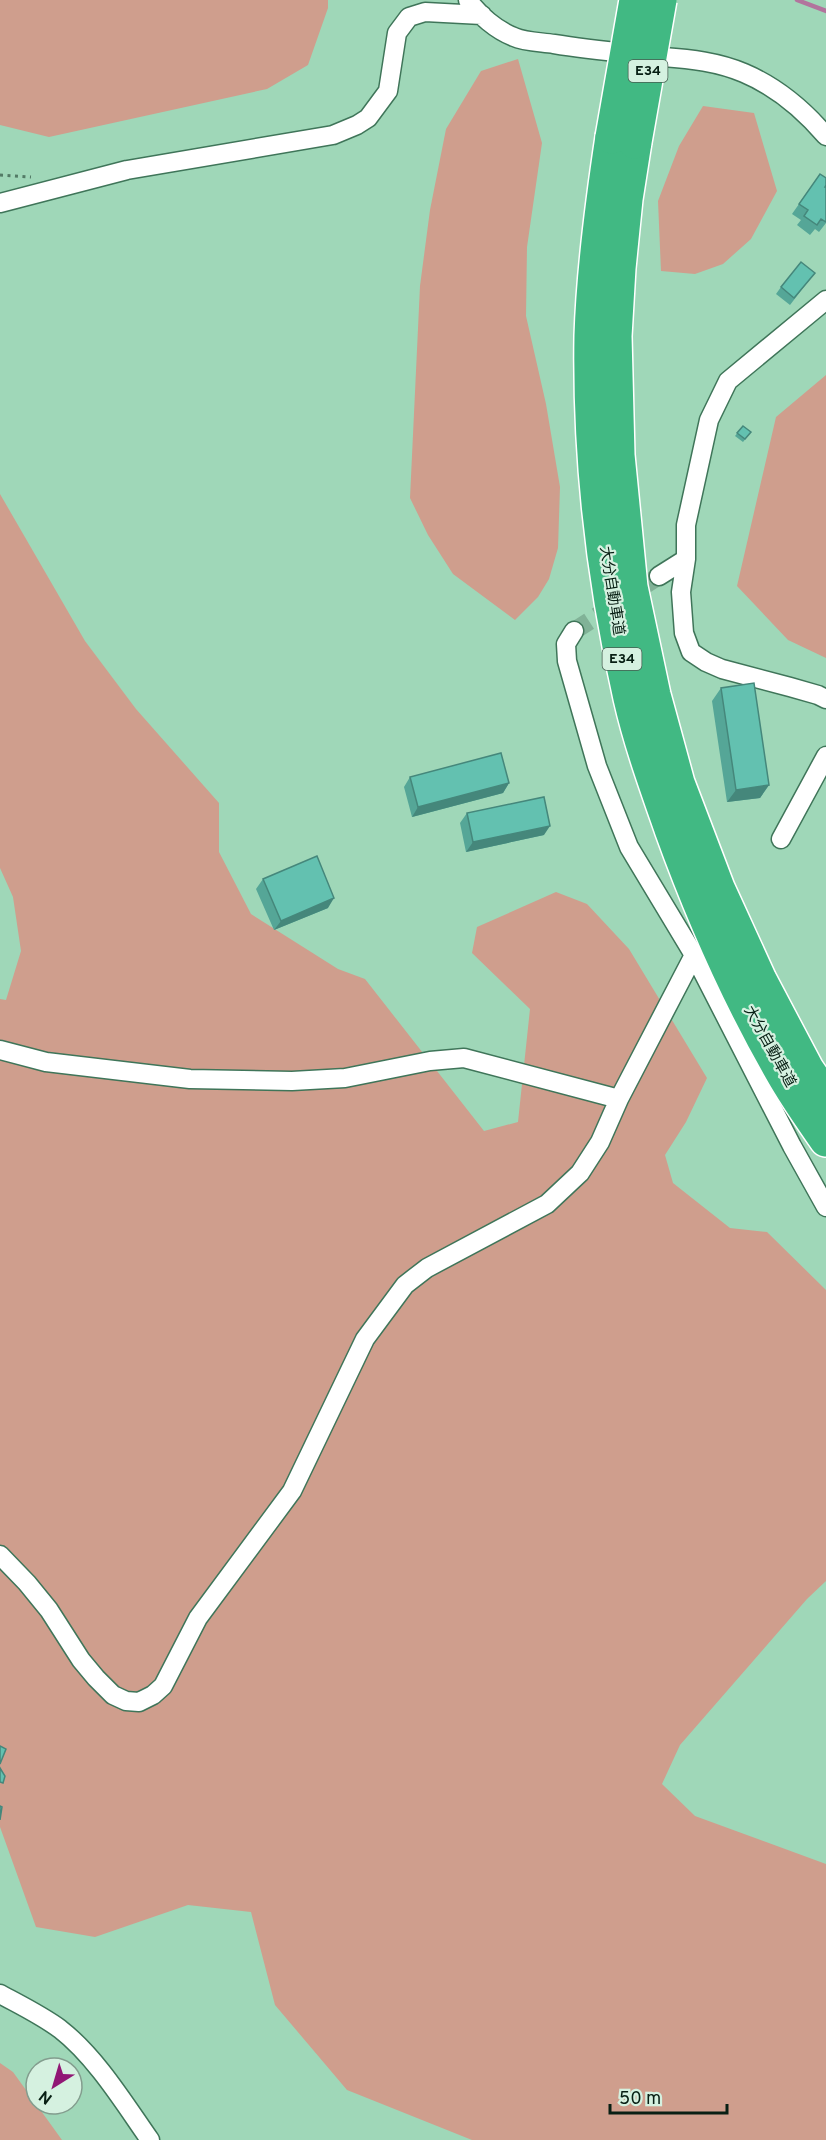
<svg xmlns="http://www.w3.org/2000/svg" width="826" height="2140" font-family="Overpass,'Noto Sans JP',sans-serif">
<style>
.green{fill:#cf9e8d}
.lines{fill:none;stroke-linecap:round;stroke-linejoin:round}
.stream{stroke:#b2749d;stroke-width:4.5}
.minor-tunnel{stroke:#81b297;stroke-width:18;stroke-dasharray:18 9;stroke-linecap:butt}
.minor-casing{stroke:#3f7559;stroke-width:21}
.motorway-casing{stroke:#fff;stroke-width:36}
.path{stroke:#537b66;stroke-width:3;stroke-dasharray:3 4.5;stroke-linecap:butt}
.minor{stroke:#fff;stroke-width:18}
.motorway{stroke:#41b983;stroke-width:33}
.motorway-bridge-casing{stroke:#fff;stroke-width:36;stroke-linecap:butt}
.motorway-bridge{stroke:#41b983;stroke-width:33}
.wall{fill:#55a697}
.shaded-wall{fill:#45877b}
.building{fill:#63c1b0;stroke:#45877b;stroke-width:1.5}
.labels{text-anchor:middle;dominant-baseline:central;stroke-width:4.5;stroke-linejoin:round;paint-order:stroke}
.shield{fill:#d5f1e0;stroke:#465e51;stroke-width:1.5}
.shield-label{font-size:14px;font-weight:bold;fill:#081f14}
.street-label{font-size:15px;fill:#081f14;stroke:#d5f1e0}
</style>
<rect width="100%" height="100%" fill="#9fd7b8"/>
<!-- green -->
<path class="green" d="M0,0H328V8L308,65L267,89L49,137L0,125Z
M518,59L542,143L527,247L526,316L546,404L560,487L558,548L549,579L538,597L515,620L453,574L428,535L410,498L420,286L430,210L446,129L481,71Z
M703,106L754,113L777,191L751,239L723,264L695,274L661,271L658,201L679,146Z
M826,375V658L788,640L737,586L776,417Z
M0,494L85,641L136,709L219,803V852L251,914L338,969L365,979L484,1131L518,1122L530,1009L472,953L477,927L556,892L587,904L629,949L707,1078L686,1122L665,1155L673,1183L730,1228L767,1232L826,1290V1581L807,1599L680,1745L662,1784L695,1816L826,1864V2140H472L347,2090L275,2005L251,1912L188,1905L95,1937L36,1927L0,1827V999L6,1000L21,951L13,897L0,868Z
M0,2063L13,2072L62,2140H0Z"/>
<g class="lines">
<!-- stream -->
<path class="stream" d="M797,0L826,11"/>
<!-- minor-tunnel -->
<path class="minor-tunnel" d="M574,631L659,576"/>
<!-- minor casing -->
<g class="minor-casing">
<path id="minor" d="M468,0C479,15 496,30 514,37C525,42 541,42 554,44C590,50 627,53 663,57C691,59 718,62 744,73C777,87 803,109 826,136
M0,203L127,170L333,135L357,125L368,118L388,91L397,33L409,17L425,12L482,15
M826,300L728,381L709,420L686,525V559L681,592L684,633L691,652L706,662L722,669L790,687L818,695L826,699
M659,576L686,559
M574,631L566,644L567,661L597,766L629,847L694,955L792,1146L826,1207
M781,839L826,756
M0,1050L46,1062L190,1079L292,1081L345,1078L430,1061L464,1058L619,1099
M0,1555L27,1583L49,1610L81,1660L96,1678L113,1695L126,1701L139,1702L153,1695L163,1686L198,1618L292,1491L365,1339L405,1285L427,1268L547,1204L580,1173L600,1142L619,1099L694,955
M0,1994C20,2005 41,2015 60,2029C96,2057 124,2103 150,2140"/>
</g>
<!-- motorway casing -->
<g class="motorway-casing">
<path id="motorway" d="M612,137C602,203 593,270 591,336C589,457 603,580 630,698C640,742 656,786 671,829C702,915 739,999 785,1078C798,1100 812,1120 826,1140
M635,142L626,199L619,268L615,336L618,455L631,587L654,695L678,783L718,888L760,980L807,1069L826,1097"/>
</g>
<!-- path -->
<path class="path" d="M0,175L31,177"/>
<!-- minor -->
<use href="#minor" class="minor"/>
<!-- motorway -->
<use href="#motorway" class="motorway"/>
<!-- motorway-bridge casing -->
<g class="motorway-bridge-casing">
<path id="motorway-bridge" d="M612,137L636,0
M635,142L660,0"/>
</g>
<!-- motorway-bridge -->
<use href="#motorway-bridge" class="motorway-bridge"/>
</g>
<!-- wall -->
<path class="wall" d="M820,174L825,187L826,223L819,232L815,229L810,235L797,225L801,220L792,214Z
M810,279L790,305L776,294L781,287Z
M743,426L751,432L743,442L735,436Z
M721,688L769,785L760,798L727,802L712,701Z
M410,777L509,783L503,793L412,817L404,787Z
M467,813L544,835L466,852L460,823Z
M263,879L328,908L274,930L256,889Z"/>
<!-- shaded-wall -->
<path class="shaded-wall" d="M509,783L503,793L412,817L418,807Z
M769,785L760,798L727,802L736,790Z
M550,826L544,835L466,852L473,842Z
M334,898L328,908L274,930L281,921Z"/>
<!-- building -->
<path class="building" d="M820,174L826,178V185L825,187H826V222L821,219L817,225L804,216L808,210L799,204Z
M801,262L815,273L794,298L781,287Z
M743,426L751,432L745,439L737,433Z
M754,683L769,785L736,790L721,688Z
M501,753L509,783L418,807L410,777Z
M544,797L550,826L473,842L467,813Z
M317,856L334,898L281,921L263,879Z
M0,1746L6,1749L0,1764Z
M0,1768L5,1776L3,1783L0,1782Z
M0,1806L2,1807L0,1820Z"/>
<g class="labels">
<!-- shield labels -->
<g class="shield">
<rect x="628.5" y="60" width="39" height="22" rx="4.5"/>
<rect x="602.5" y="648" width="39" height="22" rx="4.5"/>
</g>
<g class="shield-label">
<text x="648" y="71">E34</text>
<text x="622" y="659">E34</text>
</g>
<!-- street labels -->
<g class="street-label">
<text transform="translate(611 591) rotate(81)">大分自動車道</text>
<text transform="translate(769 1047) rotate(61)">大分自動車道</text>
</g>
</g>
<!-- north arrow -->
<g transform="translate(54 2086) rotate(217)"><circle r="28" fill="#d5f1e0" stroke="#839d8e" stroke-width="1.5"/>
<path d="M0-4.5L10 22L0 15L-10 22Z" fill="#911775"/>
<text y="-9" font-size="16" font-weight="bold" text-anchor="middle" fill="#081f14">N</text>
</g>
<!-- scale -->
<path d="M610 2104v9h117v-9" fill="none" stroke="#081f14" stroke-width="3"/>
<text x="619" y="2104" font-size="18" fill="#081f14" stroke="#d5f1e0" stroke-width="4.5" paint-order="stroke">50 m</text>
</svg>
